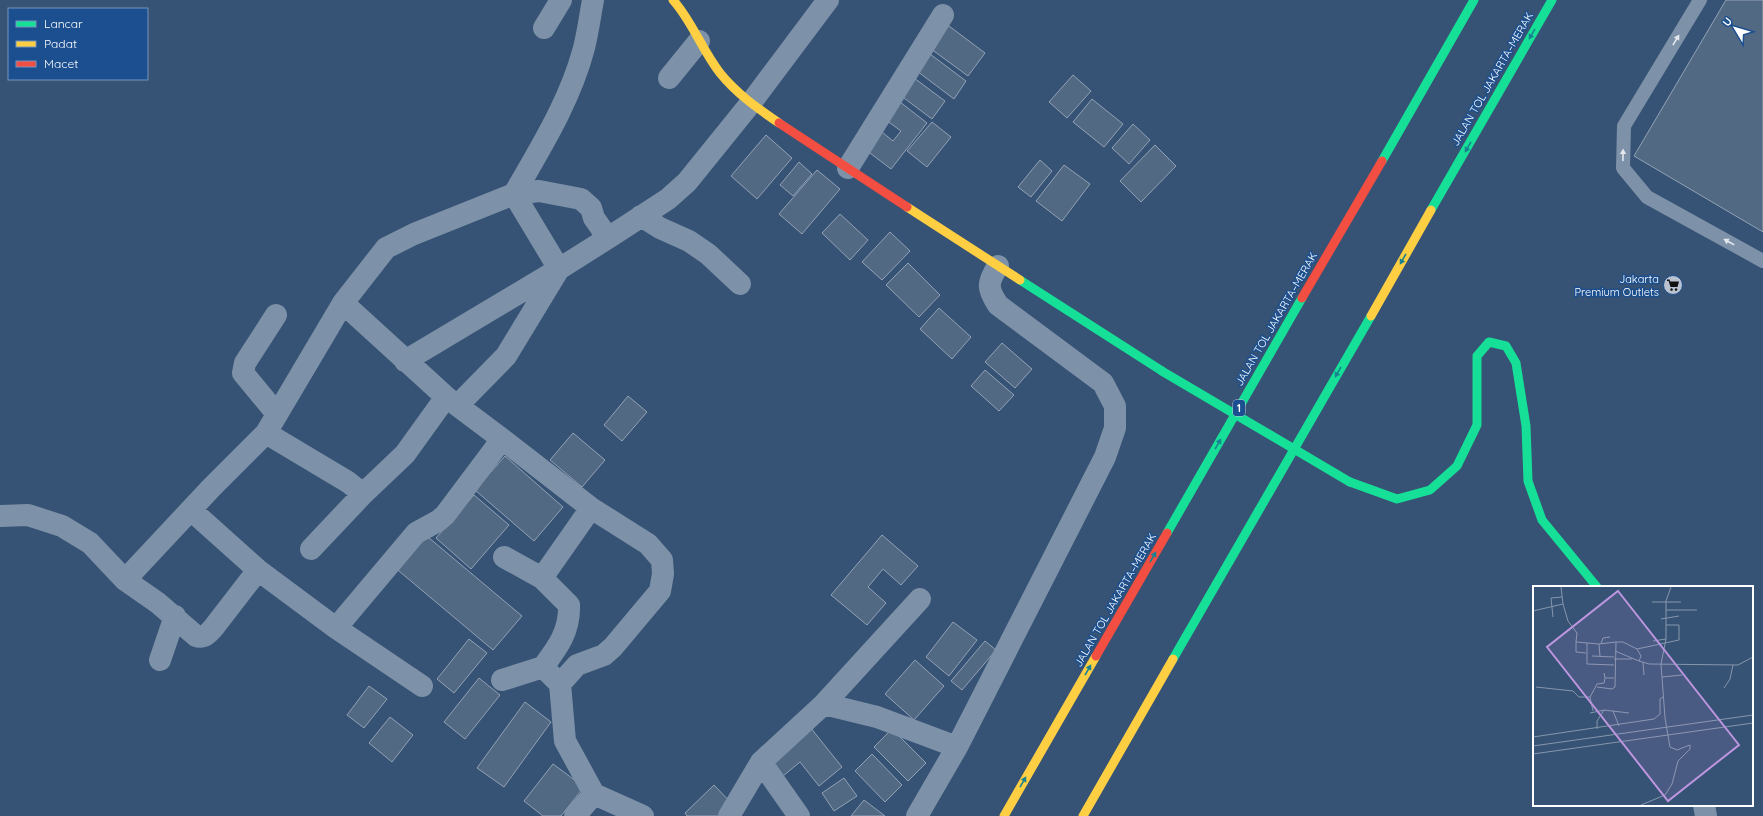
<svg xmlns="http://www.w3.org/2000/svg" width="1763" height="816" font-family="Quicksand,sans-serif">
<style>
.building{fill:#526984;stroke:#92a2b6}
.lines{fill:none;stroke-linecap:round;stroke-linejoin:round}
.lane{stroke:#7d92a8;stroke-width:14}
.street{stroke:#7d92a8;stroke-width:22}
.fast{stroke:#16e098;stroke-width:9}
.slow{stroke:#ffcf43;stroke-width:9}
.jam{stroke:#f24e42;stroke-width:9}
.fast-bridge{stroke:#16e098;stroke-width:9}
.oneway{fill:#198292}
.oneway2{fill:#e5e9ee}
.labels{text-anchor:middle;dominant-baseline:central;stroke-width:3;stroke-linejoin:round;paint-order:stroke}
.shield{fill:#1b4f8f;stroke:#bbcadd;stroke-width:1}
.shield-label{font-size:10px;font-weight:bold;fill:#fff}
.street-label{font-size:11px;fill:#fff;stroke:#1b4f8f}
.poi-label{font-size:11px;fill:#fff;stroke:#1b4f8f;text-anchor:end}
.inset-road{fill:none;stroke:#8697ac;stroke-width:1}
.view{fill:#bd96df;fill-opacity:0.15;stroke:#bd96df;stroke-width:2}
.inset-edge{fill:none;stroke:#fff;stroke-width:2}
</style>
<rect width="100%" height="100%" fill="#365274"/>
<!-- building -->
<path class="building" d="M1726,0H1763V232L1634,156Z
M945,23L985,53L968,76L927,46Z
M926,51L966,81L954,99L913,68Z
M910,75L945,101L932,119L896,92Z
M1073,75L1091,91L1067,118L1049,102Z
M1092,99L1123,124L1104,147L1073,122Z
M900,102L927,123L891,169L862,147L877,128L893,141L901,131L886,120Z
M932,122L951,137L927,167L907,151Z
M1133,124L1150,140L1129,164L1112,148Z
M766,135L792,158L757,199L731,176Z
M1155,145L1176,166L1141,202L1120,181Z
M1040,160L1052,171L1031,197L1018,187Z
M799,162L812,174L793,196L780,185Z
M1064,165L1090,184L1062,221L1036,201Z
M817,170L840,189L802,234L779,214Z
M840,214L868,240L850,260L822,233Z
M890,232L910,251L882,280L862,262Z
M908,263L940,295L919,317L886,285Z
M939,308L971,337L952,359L920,329Z
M1002,343L1032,369L1015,388L985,362Z
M985,370L1014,395L999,411L971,386Z
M628,396L647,412L622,441L604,425Z
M573,433L605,460L582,487L550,460Z
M505,456L563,507L534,541L475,490Z
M474,495L509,525L471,569L436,538Z
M422,532L522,616L493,650L393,566Z
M882,535L918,566L901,585L883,569L868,587L886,603L867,625L831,595Z
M953,622L977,640L949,676L926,657Z
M469,639L487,653L454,693L437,679Z
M985,641L996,650L962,690L951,681Z
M915,660L944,686L914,720L885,694Z
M479,678L500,695L465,739L444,722Z
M369,686L387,699L364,728L347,715Z
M525,702L551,722L504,787L477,768Z
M390,717L413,735L392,762L369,743Z
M810,727L842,767L819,786L800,762L783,776L770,758Z
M892,729L926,763L908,781L874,747Z
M872,754L902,785L885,802L855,771Z
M553,764L584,787L561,816H543L524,801Z
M844,778L857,796L834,811L822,793Z
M714,785L733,805L722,816H687L685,813Z
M864,800L885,816H851Z"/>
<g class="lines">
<!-- lane -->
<path class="lane" d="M1700,0L1624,126L1623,168L1647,197L1763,261"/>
<!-- street -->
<path class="street" d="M544,28L561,0
M669,78L699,41
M848,168L943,15
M514,194C541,147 570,101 584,48C588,32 590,16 593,0
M514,194L559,269
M641,216L660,228L689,241L708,254L740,284
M343,303L386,248L414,234L514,194L539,191L581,199L591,208L594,218L608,238L668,199L687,182L750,104L828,0
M276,315L245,363L243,373L277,414
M405,361L559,269L608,238
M458,405L506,356L557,272
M266,433L348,482L363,494
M191,510L258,570L336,628L416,533L438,521L445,515L502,439
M0,516L28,515L62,526L90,543L125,580
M311,549L363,494L405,454L446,397
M504,557L542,578L591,508
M258,570L214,627C209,633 204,639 196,636L158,603L125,580L212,487L266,433L343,303L446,397L502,439L591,508L648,544L662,560L663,574L660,591L613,647L604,655L577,665L560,684
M542,578L569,605C570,631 558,647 543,667L560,684L565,741L594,794L575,816
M336,628L422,686
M160,660L175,616
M502,680L543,667
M824,704L877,717L957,747
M761,762L799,816
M594,794L643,816
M1704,805L1706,816
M729,816L761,762L824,704L920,599
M917,816L957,747L1105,457L1115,428V406L1103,383L998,305C987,288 987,283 998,266"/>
<!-- fast -->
<path class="fast" d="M1382,161L1474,0
M1431,210L1552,0
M1020,280L1162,371
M1350,482L1397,499L1430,490L1457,466L1477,425V356L1489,342L1506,346L1516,363L1526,426L1528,481L1542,520L1597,587
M1167,533L1302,298
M1173,659L1371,316"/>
<!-- slow -->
<path class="slow" d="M673,0C692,21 702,50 720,73C736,93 757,108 779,123
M907,207L1020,280
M1371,316L1431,210
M1004,816L1096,656
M1083,816L1173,659"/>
<!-- jam -->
<path class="jam" d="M779,123L907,207
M1302,298L1382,161
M1096,656L1167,533"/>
<!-- fast-bridge -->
<path class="fast-bridge" d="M1162,371L1350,482"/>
</g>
<!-- one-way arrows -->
<defs><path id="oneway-solid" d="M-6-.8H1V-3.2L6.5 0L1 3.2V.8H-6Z"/></defs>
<g class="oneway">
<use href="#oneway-solid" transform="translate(1532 34) rotate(120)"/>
<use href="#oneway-solid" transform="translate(1468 147) rotate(120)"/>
<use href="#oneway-solid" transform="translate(1403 259) rotate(120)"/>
<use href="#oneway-solid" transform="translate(1338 372) rotate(120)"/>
<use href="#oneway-solid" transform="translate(1218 444) rotate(-60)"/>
<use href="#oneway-solid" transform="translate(1153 557) rotate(-60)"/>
<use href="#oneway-solid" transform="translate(1088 670) rotate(-60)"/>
<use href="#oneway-solid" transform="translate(1023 782) rotate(-60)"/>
</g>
<g class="oneway2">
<use href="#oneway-solid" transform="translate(1676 40) rotate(-59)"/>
<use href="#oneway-solid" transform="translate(1623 155) rotate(-89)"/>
<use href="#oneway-solid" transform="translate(1729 242) rotate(-151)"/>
</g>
<!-- icons -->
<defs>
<g id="supermarket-disc" transform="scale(1)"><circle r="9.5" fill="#b9c2ce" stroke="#1b4f8f"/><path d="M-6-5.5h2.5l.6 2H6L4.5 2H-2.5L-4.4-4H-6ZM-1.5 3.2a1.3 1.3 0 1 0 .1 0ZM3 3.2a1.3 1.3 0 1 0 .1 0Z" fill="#111"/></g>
</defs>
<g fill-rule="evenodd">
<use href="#supermarket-disc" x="1673" y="285"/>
</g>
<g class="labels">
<!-- shield labels -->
<rect class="shield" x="1233" y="400" width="12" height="16" rx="3"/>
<g class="shield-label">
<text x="1239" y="408">1</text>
</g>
<!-- street labels -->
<g class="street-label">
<text transform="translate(1492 79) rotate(-60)">JALAN TOL JAKARTA–MERAK</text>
<text transform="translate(1276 319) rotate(-60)">JALAN TOL JAKARTA–MERAK</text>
<text transform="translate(1115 600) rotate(-60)">JALAN TOL JAKARTA–MERAK</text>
</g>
<!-- poi labels -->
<g class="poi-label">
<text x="1659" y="279">Jakarta<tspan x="1659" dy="13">Premium Outlets</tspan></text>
</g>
</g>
<!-- overview -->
<g transform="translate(1533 586)">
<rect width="220" height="220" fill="#365274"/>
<path class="inset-road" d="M138,1L133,15V53L128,78L132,132L137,161L144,164L157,159M119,16H148M30,18L35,35L44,47L43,56M133,24H164M0,25L30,18L28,1M20,31L18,12L29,11M128,33L146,30M120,55L133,53M83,56H90L104,63L108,70L106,75L116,78L205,79L220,71M54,57V78L81,79M66,58L67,71M68,58L70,52L77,51M104,63L146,54V39H133M82,65L106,75M53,67L43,66V56L66,58L83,56L82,101L79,103L64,101M59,70L81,71M81,73H99M110,76L111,89M71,87L72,92H81M129,91L149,89M3,101L40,105L46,111H57L64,98L71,97L72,92M191,102L197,93L200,79M57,111L60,125M80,125L86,140M57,127L71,124L96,127M64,143V135L71,124M0,151L121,133L127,128V113L130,111M0,160L220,129M0,168L220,137M108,219L132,209L139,198L145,175L157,163V159"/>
<path class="view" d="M85,5L206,159L135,215L14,61Z"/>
<rect width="220" height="220" class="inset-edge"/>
</g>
<!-- legend -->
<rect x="8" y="8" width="140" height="72" fill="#1b4f8f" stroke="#7695bc"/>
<rect x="16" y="21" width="20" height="6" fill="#16e098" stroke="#7695bc"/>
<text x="44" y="28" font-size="12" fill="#ffffff">Lancar</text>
<rect x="16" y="41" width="20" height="6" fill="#ffcf43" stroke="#7695bc"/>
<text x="44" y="48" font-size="12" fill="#ffffff">Padat</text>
<rect x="16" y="61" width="20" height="6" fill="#f24e42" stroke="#7695bc"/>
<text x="44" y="68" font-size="12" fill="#ffffff">Macet</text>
<!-- north arrow -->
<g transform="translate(1735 28) rotate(308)" stroke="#1b4f8f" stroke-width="3" paint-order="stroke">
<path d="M0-3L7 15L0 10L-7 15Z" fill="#ffffff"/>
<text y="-6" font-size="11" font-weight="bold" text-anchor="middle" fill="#ffffff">U</text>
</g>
</svg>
